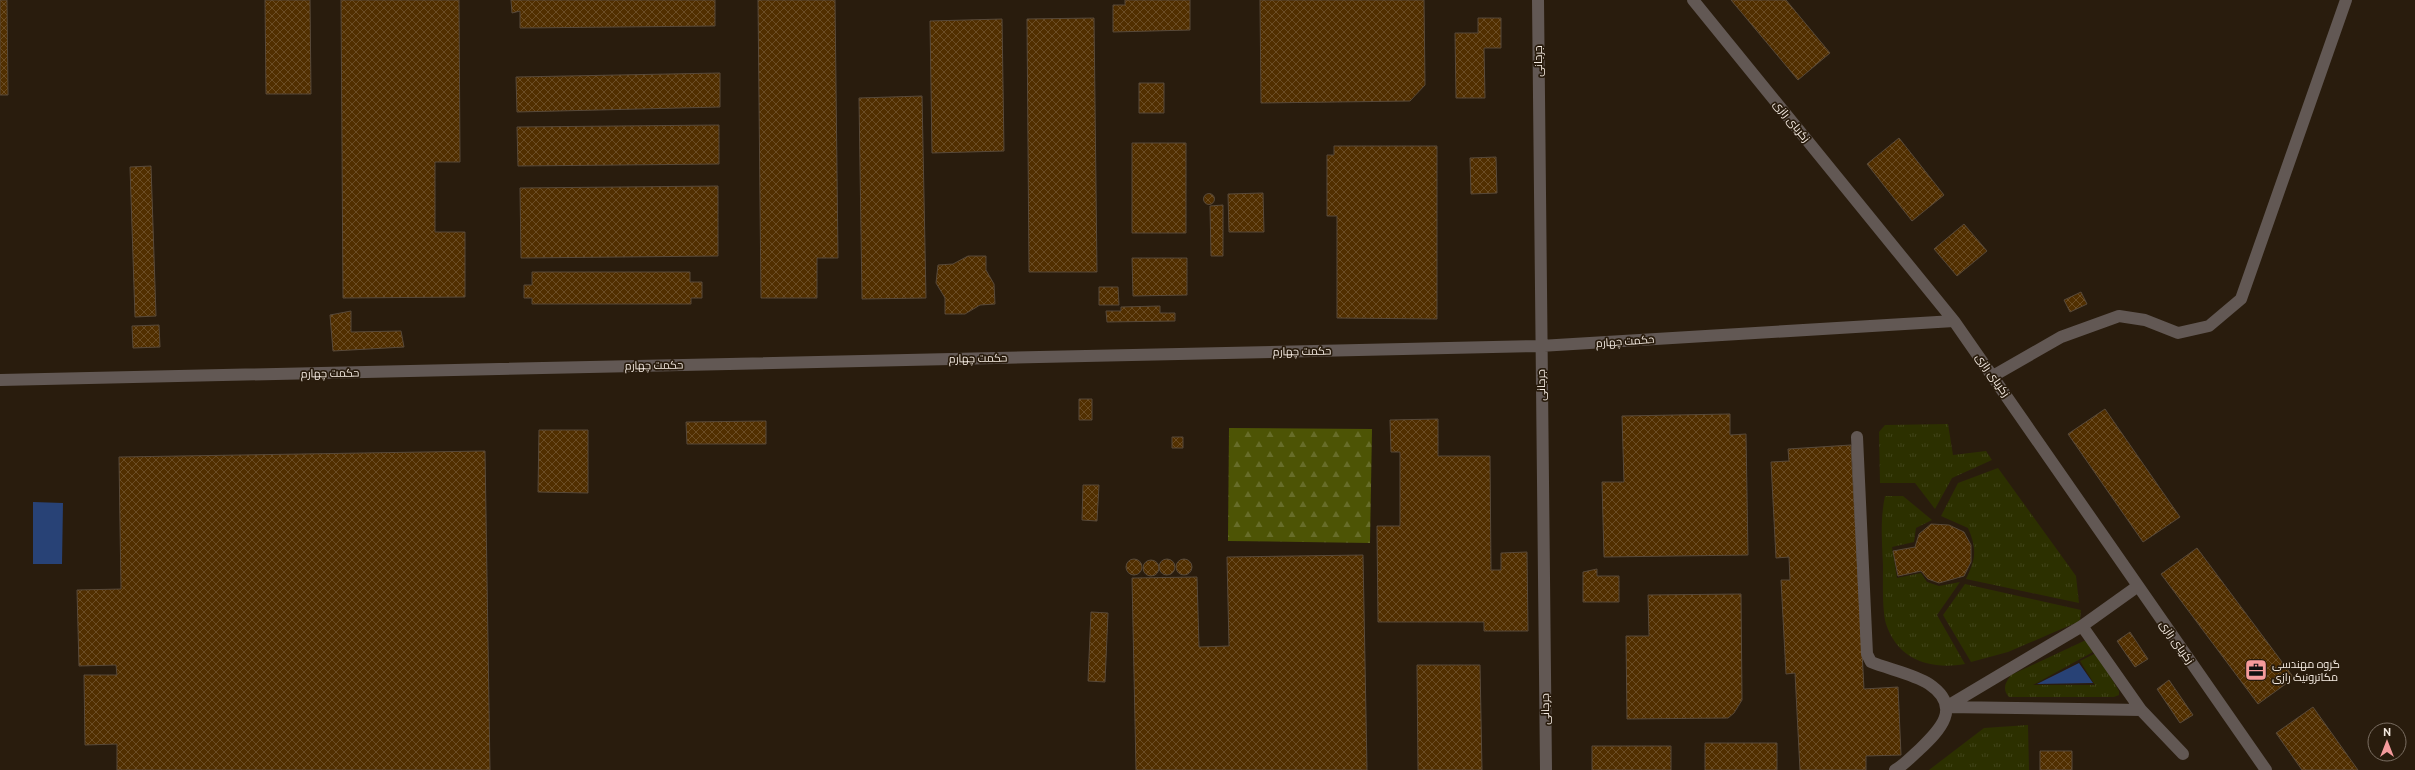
<svg xmlns="http://www.w3.org/2000/svg" width="2415" height="770" font-family="Ubuntu,Cairo,sans-serif">
<style>
.grass{fill:url(#grass-tufts)}
.forest{fill:url(#forest-firs)}
.water{fill:#284276}
.building{fill:url(#building-cross-hatch);stroke:#584939}
.lines{fill:none;stroke-linecap:round;stroke-linejoin:round}
.minor{stroke:#625854;stroke-width:12}
.labels{text-anchor:middle;dominant-baseline:central;stroke-width:3.5;stroke-linejoin:round;paint-order:stroke}
.street-label{font-size:11px;fill:#f4eae1;stroke:#291c0d}
.poi-label{font-size:11px;fill:#f4eae1;stroke:#291c0d;text-anchor:start}
</style>
<defs>
<pattern id="grass-tufts" width="24" height="20" patternUnits="userSpaceOnUse"><rect width="24" height="20" fill="#2c3000"/><path d="M3 7l-1-3M5 7V3M7 7l1-3M15 17l-1-3M17 17v-4M19 17l1-3" fill="none" stroke="#414419"/></pattern>
<pattern id="forest-firs" width="22" height="20" patternUnits="userSpaceOnUse"><rect width="22" height="20" fill="#4d5405"/><path d="M5 1l3.5 6h-7zM16 11l3.5 6h-7z" fill="#676d29"/></pattern>
<pattern id="building-cross-hatch" width="8" height="8" patternUnits="userSpaceOnUse"><rect width="8" height="8" fill="#512f00"/><path d="M0 0l8 8M0 8l8-8" fill="none" stroke="#6b4d25"/></pattern>
</defs>
<rect width="100%" height="100%" fill="#291c0d"/>
<!-- grass -->
<path class="grass" d="M1948,424L1953,455L1986,451L1992,460L1952,478L1935,509L1915,483H1880L1879,432L1885,425Z
M1998,468L2076,576L2079,603L1966,579C1976,559 1977,549 1968,528L1941,516L1958,483Z
M1885,496H1903L1932,520L1916,528L1914,542L1892,547L1897,578L1921,573L1927,582L1939,586L1960,582L1937,615L1965,664C1930,670 1898,660 1886,624C1882,610 1883,582 1883,566C1882,543 1880,519 1885,496Z
M1965,584L2081,610L2080,621L2008,652L1971,662L1943,615Z
M2086,640L2093,652L2033,685H2095L2080,661L2096,653L2119,691V695L2114,697H2009C2002,689 2005,683 2011,675Z
M2028,725L2029,770H1929L1984,728Z"/>
<!-- forest -->
<path class="forest" d="M1229,428L1372,429L1370,543L1228,541Z"/>
<!-- water -->
<path class="water" d="M33,502L63,503L62,564H33Z
M2079,663L2093,683L2037,684Z"/>
<!-- building -->
<path class="building" d="M0,0H7L8,95H0Z
M265,0H310L311,94H266Z
M341,0H459L460,162H435V232H465V297L343,298Z
M511,0H715V26L520,28V11L512,13Z
M758,0H835L838,258H817V298H761Z
M1125,0H1190V30L1113,32V5H1125Z
M1260,0H1424L1425,85L1410,101L1261,103Z
M1731,0H1786L1830,53L1798,80Z
M1094,18L1097,272H1029L1027,19Z
M1478,18H1501V48H1484L1485,98H1456L1455,33H1478Z
M1002,19L1004,151L932,153L930,21Z
M720,73V107L517,112L516,77Z
M1139,83H1164V113H1139Z
M922,96L926,298L862,299L859,98Z
M719,125V164L518,166L517,127Z
M1899,138L1944,195L1912,221L1867,164Z
M1132,143H1186V233H1132Z
M1334,146H1437V319L1337,318V216H1327V155H1334Z
M1496,157L1497,193L1471,194L1470,158Z
M151,166L156,316L135,317L130,167Z
M718,186V256L521,258L520,188Z
M1263,193L1264,232H1229L1228,194Z
M1203.5 199a5.5 5.5 0 1 1 11 0a5.5 5.5 0 1 1-11 0Z
M1223,205V256H1211L1210,206Z
M1964,224L1987,251L1957,276L1934,249Z
M968,256H986V270L994,284L995,304L980,305L965,314H945V298L936,283L938,265L953,264Z
M1132,258H1187V295L1133,296Z
M532,272H690V282H702V298H691V304H532V298H524V285H532Z
M1099,287H1118L1119,305H1099Z
M2081,292L2087,304L2070,312L2064,300Z
M1160,306V313H1175V321L1107,322L1106,311H1121V307Z
M351,311V332L401,331L404,347L333,351L330,315Z
M159,325L160,347L133,348L132,326Z
M1079,399H1092V420H1079Z
M2105,409L2180,517L2143,542L2068,434Z
M1730,414V435L1746,434L1748,555L1604,557L1602,482H1624L1622,416Z
M1438,419V456H1490L1491,570H1501V553L1527,552L1528,631H1484V622H1378L1377,526H1400V452H1391L1390,420Z
M766,421V444H687L686,422Z
M539,430H588V493L538,492Z
M1172,437H1183V448H1172Z
M1851,445L1864,689L1898,687L1901,755L1866,756V770H1800L1795,673L1786,674L1781,580H1790L1789,557L1776,558L1771,462L1789,461L1788,449Z
M485,451L490,770H117V744L85,745L84,675H117L116,665L79,666L77,590L121,589L119,457Z
M1083,485H1099L1097,521L1082,520Z
M1931,524L1949,525L1964,532L1971,545V562L1964,576L1939,583L1928,579L1921,571L1898,576L1893,551L1915,547L1919,534Z
M2197,548L2294,678L2258,704L2161,574Z
M1363,555L1367,770H1136L1132,578L1197,577L1199,647L1229,646L1227,557Z
M1126 567a8 8 0 1 1 16 0a8 8 0 1 1-16 0Z
M1176 567a8 8 0 1 1 16 0a8 8 0 1 1-16 0Z
M1159 567a8 8 0 1 1 16 0a8 8 0 1 1-16 0Z
M1143 568a8 8 0 1 1 16 0a8 8 0 1 1-16 0Z
M1597,569V576H1619V602H1583V572Z
M1741,594L1742,700L1734,713L1728,718L1627,719L1626,636H1649L1648,595Z
M1091,612L1108,613L1105,682L1088,681Z
M2130,632L2148,659L2135,667L2117,641Z
M1417,665H1480L1482,770H1418Z
M2169,680L2193,715L2180,723L2157,689Z
M2313,707L2358,770H2302L2276,733Z
M1705,743H1777V770H1705Z
M1592,746H1671V770H1592Z
M2040,751H2072V770H2040Z"/>
<g class="lines">
<!-- minor -->
<path class="minor" d="M1538,0L1546,770
M1693,0L1954,321L2266,770
M1993,376L2061,337L2119,316L2145,320L2178,333L2209,326L2241,299L2346,0
M0,380L1540,346L1954,321
M1857,437L1867,654L1871,662C1888,669 1914,674 1929,684C1963,707 1940,730 1919,750C1911,757 1904,765 1895,770
M2082,626L2141,710L2183,754
M1946,707L2082,626L2138,586
M1946,707L2141,710"/>
</g>
<!-- icons -->
<defs>
<g id="office-square" transform="scale(1.15)"><rect x="-9" y="-9" width="18" height="18" rx="4" fill="#f59b9c" stroke="#291c0d"/><path d="M-6-3h4V-5.5h4V-3h4V5H-6ZM-1-4.5V-3h2v-1.5ZM-6 0V1H6V0Z" fill="#111"/></g>
</defs>
<g fill-rule="evenodd">
<use href="#office-square" x="2256" y="670"/>
</g>
<g class="labels">
<!-- street labels -->
<g class="street-label">
<text transform="translate(1538 61) rotate(-90)">جرجانی</text>
<text transform="translate(1792 121) rotate(51)">زکریای رازی</text>
<text transform="translate(1625 341) rotate(-4)">حکمت چهارم</text>
<text transform="translate(1302 351) rotate(-1)">حکمت چهارم</text>
<text transform="translate(978 358) rotate(-1)">حکمت چهارم</text>
<text transform="translate(654 365) rotate(-1)">حکمت چهارم</text>
<text transform="translate(330 373) rotate(-1)">حکمت چهارم</text>
<text transform="translate(1993 375) rotate(55)">زکریای رازی</text>
<text transform="translate(1541 385) rotate(-91)">جرجانی</text>
<text transform="translate(2177 642) rotate(55)">زکریای رازی</text>
<text transform="translate(1545 709) rotate(-91)">جرجانی</text>
</g>
<!-- poi labels -->
<g class="poi-label">
<text x="2272" y="664">گروه مهندسی<tspan x="2272" dy="13">مکاترونیک رازی</tspan></text>
</g>
</g>
<!-- north arrow -->
<g transform="translate(2387 742)"><circle r="19" fill="#291c0d" stroke="#7a6e62"/>
<path d="M0-3L7 15L0 10L-7 15Z" fill="#f59b9c"/>
<text y="-6" font-size="11" font-weight="bold" text-anchor="middle" fill="#f4eae1">N</text>
</g>
</svg>
